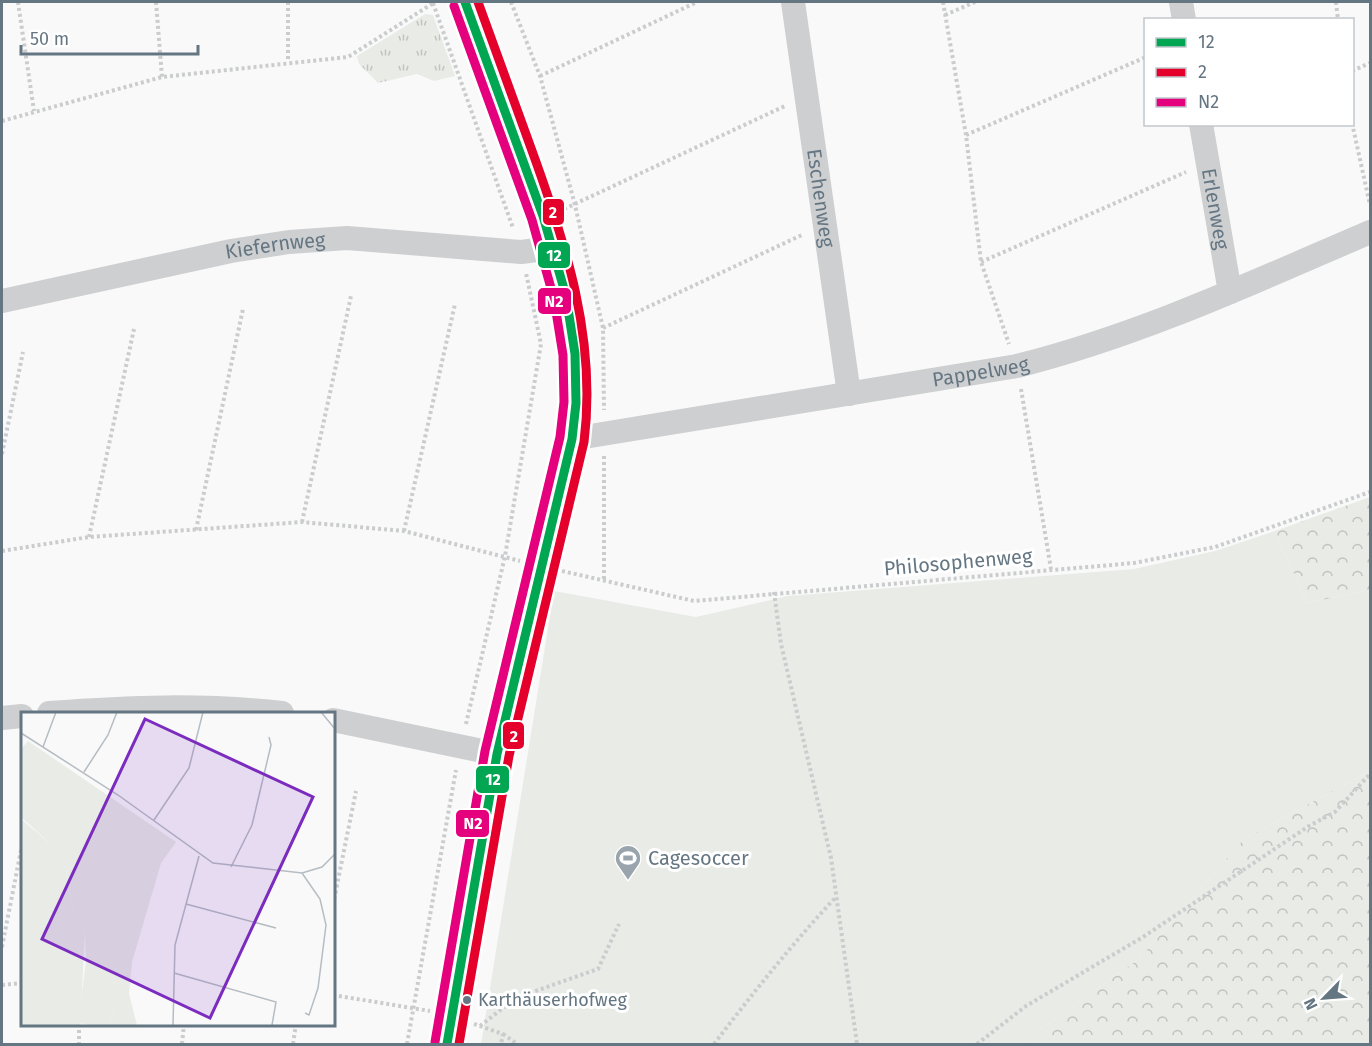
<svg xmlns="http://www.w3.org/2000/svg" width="1372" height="1046" font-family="'Fira Sans',sans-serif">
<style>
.grass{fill:#e8ebe6}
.forest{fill:url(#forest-crowns)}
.park{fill:url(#park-tufts)}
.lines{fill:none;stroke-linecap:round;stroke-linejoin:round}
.path{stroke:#cbcccd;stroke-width:4;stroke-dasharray:3 3;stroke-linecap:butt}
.minor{stroke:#cecfd0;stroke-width:24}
.bus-1-casing{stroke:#fff;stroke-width:14}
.bus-2-casing{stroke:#fff;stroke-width:14}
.bus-3-casing{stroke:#fff;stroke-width:14}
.bus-1{stroke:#00a651;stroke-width:9}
.bus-2{stroke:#e4002b;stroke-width:9}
.bus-3{stroke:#e5007d;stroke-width:9}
.bus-dot{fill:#657683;stroke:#fff;stroke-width:2}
.labels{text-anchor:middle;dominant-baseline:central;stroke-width:6;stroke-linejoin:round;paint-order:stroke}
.bus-label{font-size:18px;fill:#657683;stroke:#fff;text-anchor:start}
.street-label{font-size:20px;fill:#657683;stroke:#fff}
.poi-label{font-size:20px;fill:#657683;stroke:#fff;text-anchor:start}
.inset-road{fill:none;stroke:#b5bdc3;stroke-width:1.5}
.view{fill:#7b2cbf;fill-opacity:0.15;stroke:#7b2cbf;stroke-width:3}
.inset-edge{fill:none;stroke:#657683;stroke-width:3}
.line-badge{stroke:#fff;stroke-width:2}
.badge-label{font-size:16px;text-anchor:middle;font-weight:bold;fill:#fff}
</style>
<defs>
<pattern id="forest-crowns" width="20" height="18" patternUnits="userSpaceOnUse" patternTransform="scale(1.5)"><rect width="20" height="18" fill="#e8ebe6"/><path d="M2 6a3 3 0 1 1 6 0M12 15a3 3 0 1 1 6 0" fill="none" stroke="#c0c3c0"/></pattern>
<pattern id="park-tufts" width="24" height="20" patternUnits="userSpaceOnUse" patternTransform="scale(1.5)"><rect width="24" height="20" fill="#e8ebe6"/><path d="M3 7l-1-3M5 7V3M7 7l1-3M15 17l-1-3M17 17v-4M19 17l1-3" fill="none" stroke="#c0c3c0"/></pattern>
</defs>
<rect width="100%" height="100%" fill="#f9f9f9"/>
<!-- grass -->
<path class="grass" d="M1275,531L1307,603L1370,590V771L1244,839L1139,959L1020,1044H481L554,591L696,617L788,596L1134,569L1215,551Z"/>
<!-- forest -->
<path class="forest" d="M1370,497V590L1307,603L1275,531Z
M1370,771V1044H1020L1139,959L1244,839Z"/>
<!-- park -->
<path class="park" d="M425,14L433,15L455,76L434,81L417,74L378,83L359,64L357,56Z"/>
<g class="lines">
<!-- path -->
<path class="path" d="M18,2L34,111
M156,2L162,77
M288,2V62
M511,2L540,76L575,205L603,328L604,410
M943,2L966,135L981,262L1009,344
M1336,2L1338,20
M433,3L513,228
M945,15L975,2
M1352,71L1370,63
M540,76L697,2
M2,121L162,77L348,57L435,2
M1352,123L1370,205
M966,135L1146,57
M564,209L785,106
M981,262L1186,172
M603,328L804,234
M1021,389L1051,569
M2,454L23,352
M604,456V579
M302,522L351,296
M196,530L243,309
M404,531L455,304
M89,537L134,329
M2,551L89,537L302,522L404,531L520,561
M562,571L694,601L1134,563L1215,547L1370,492
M774,592L781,644L831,858L857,1044
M466,724L505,556L541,344L526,273
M333,905L356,791
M2,947L22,845
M2,985L22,983
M333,995L430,1011
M79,1024V1044
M474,1024L503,1034L501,1044
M480,1026L516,998L598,969L619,924
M503,1034L517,1044
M182,1044L184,1024
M293,1044L296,1024
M407,1044L456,770
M714,1044C753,993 792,944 836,897
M977,1044L1026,1006L1143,937L1309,826L1335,812L1370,774"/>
<!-- minor -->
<g class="minor">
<path id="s1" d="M793,2L849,394"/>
<path d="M1181,2L1184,20"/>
<path id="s2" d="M1201,124L1230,292"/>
<path id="s3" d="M2,301L231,251L289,242L347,238L521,252L553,248"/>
<path id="s4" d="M572,439L1017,366C1140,335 1254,282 1370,232"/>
<path d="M49,713C128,707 203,704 282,713"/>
<path d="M2,718L22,716"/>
<path d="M333,720L497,754"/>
<path d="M447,1044L497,754L572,439L576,403L575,354L566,296L543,216L465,2"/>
</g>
<!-- bus-1 casing -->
<g class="bus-1-casing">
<path id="bus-1" d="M447,1044L497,754L572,439L576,403L575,354L566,296L543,216L465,2"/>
</g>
<!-- bus-2 casing -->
<g class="bus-2-casing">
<path id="bus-2" d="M459,1044L509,756L584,442C597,339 566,244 531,148C513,99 495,50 478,2"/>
</g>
<!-- bus-3 casing -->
<g class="bus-3-casing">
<path id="bus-3" d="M435,1042L485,751L560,437L564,402L563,355L554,299L532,220L454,6"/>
</g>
<!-- bus-1 -->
<use href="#bus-1" class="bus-1"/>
<!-- bus-2 -->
<use href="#bus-2" class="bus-2"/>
<!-- bus-3 -->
<use href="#bus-3" class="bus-3"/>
</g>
<!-- icons -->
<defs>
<g id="stadium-pin" transform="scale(1.35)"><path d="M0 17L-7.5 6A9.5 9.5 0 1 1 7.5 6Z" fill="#99a4ac" stroke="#fff"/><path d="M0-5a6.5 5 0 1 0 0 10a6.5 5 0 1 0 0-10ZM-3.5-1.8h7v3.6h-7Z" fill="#fff"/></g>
</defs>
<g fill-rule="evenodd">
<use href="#stadium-pin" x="628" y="858"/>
</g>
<!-- markers -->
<circle class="bus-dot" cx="467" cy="1000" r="5"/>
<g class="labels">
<!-- bus labels -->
<g class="bus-label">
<text x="478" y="1000">Karthäuserhofweg</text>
</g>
<!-- street labels -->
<g class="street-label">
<text stroke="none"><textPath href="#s1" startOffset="198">Eschenweg</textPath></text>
<text stroke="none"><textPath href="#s2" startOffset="86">Erlenweg</textPath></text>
<text stroke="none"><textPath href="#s3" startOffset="279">Kiefernweg</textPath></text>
<text stroke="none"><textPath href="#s4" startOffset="414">Pappelweg</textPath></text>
<text transform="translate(958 562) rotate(-5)">Philosophenweg</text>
</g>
<!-- poi labels -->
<g class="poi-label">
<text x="648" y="858">Cagesoccer</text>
</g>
</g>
<!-- overview -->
<g transform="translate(21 712)">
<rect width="314" height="314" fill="#f9f9f9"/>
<path d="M7,29L155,130L140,151L111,250H97L91,277L69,313L57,311L65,249L64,222L52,196L45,157L32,134L0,105V37ZM101,289L110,309L106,313H88L93,293Z" fill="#e8ebe6"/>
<path d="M0,107L32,134L45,157L52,196L64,222L59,313H0ZM97,250H111L108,282L116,313H106L109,309L101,289L93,293L88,313H69L91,277Z" fill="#e8ebe6"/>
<path class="inset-road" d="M300,0L314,17M0,21L97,83L192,151L281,161L301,155L314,142M22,35L35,0M63,60L87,23L96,0M133,108L168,56L182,0M210,155L231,113L250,33L248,25M281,161L299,187L305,213L297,276L288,303L284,301M165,192L255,216M153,261L255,290L251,313M152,313L154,233L178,144"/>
<path class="view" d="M124,7L292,85L189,306L21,227Z"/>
<rect width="314" height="314" class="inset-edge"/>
</g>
<g class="line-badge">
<rect x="542" y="198" width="23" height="28" rx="6" fill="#e4002b"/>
<rect x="537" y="241" width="34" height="28" rx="6" fill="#00a651"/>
<rect x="537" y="287" width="35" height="28" rx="6" fill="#e5007d"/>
<rect x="502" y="721" width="23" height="29" rx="6" fill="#e4002b"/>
<rect x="475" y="765" width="35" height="29" rx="6" fill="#00a651"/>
<rect x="455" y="809" width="35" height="29" rx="6" fill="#e5007d"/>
</g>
<g class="badge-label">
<text x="553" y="218">2</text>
<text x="554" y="261">12</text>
<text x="554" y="307">N2</text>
<text x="514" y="742">2</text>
<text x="493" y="785">12</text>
<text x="473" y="829">N2</text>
</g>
<!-- border -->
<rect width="1372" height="1046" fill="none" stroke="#657683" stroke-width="6"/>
<!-- legend -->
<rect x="1144" y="18" width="210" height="108" fill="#ffffff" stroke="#c1c8cd" stroke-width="1.5"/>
<rect x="1156" y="38" width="30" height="9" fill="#00a651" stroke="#c1c8cd" stroke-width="1.5"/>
<text x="1198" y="48" font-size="18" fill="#657683">12</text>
<rect x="1156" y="68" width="30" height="9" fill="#e4002b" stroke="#c1c8cd" stroke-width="1.5"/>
<text x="1198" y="78" font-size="18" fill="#657683">2</text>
<rect x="1156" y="98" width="30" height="9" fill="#e5007d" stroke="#c1c8cd" stroke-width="1.5"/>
<text x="1198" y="108" font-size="18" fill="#657683">N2</text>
<!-- north arrow -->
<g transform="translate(1324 998) rotate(245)" stroke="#ffffff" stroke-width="4.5" paint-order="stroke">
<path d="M0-4.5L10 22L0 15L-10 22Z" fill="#657683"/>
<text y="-9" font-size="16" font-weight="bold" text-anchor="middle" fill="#657683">N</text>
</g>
<!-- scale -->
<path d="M21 45v9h177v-9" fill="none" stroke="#657683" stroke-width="3"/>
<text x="30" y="45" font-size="18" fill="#657683" stroke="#ffffff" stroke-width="4.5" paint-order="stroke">50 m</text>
</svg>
